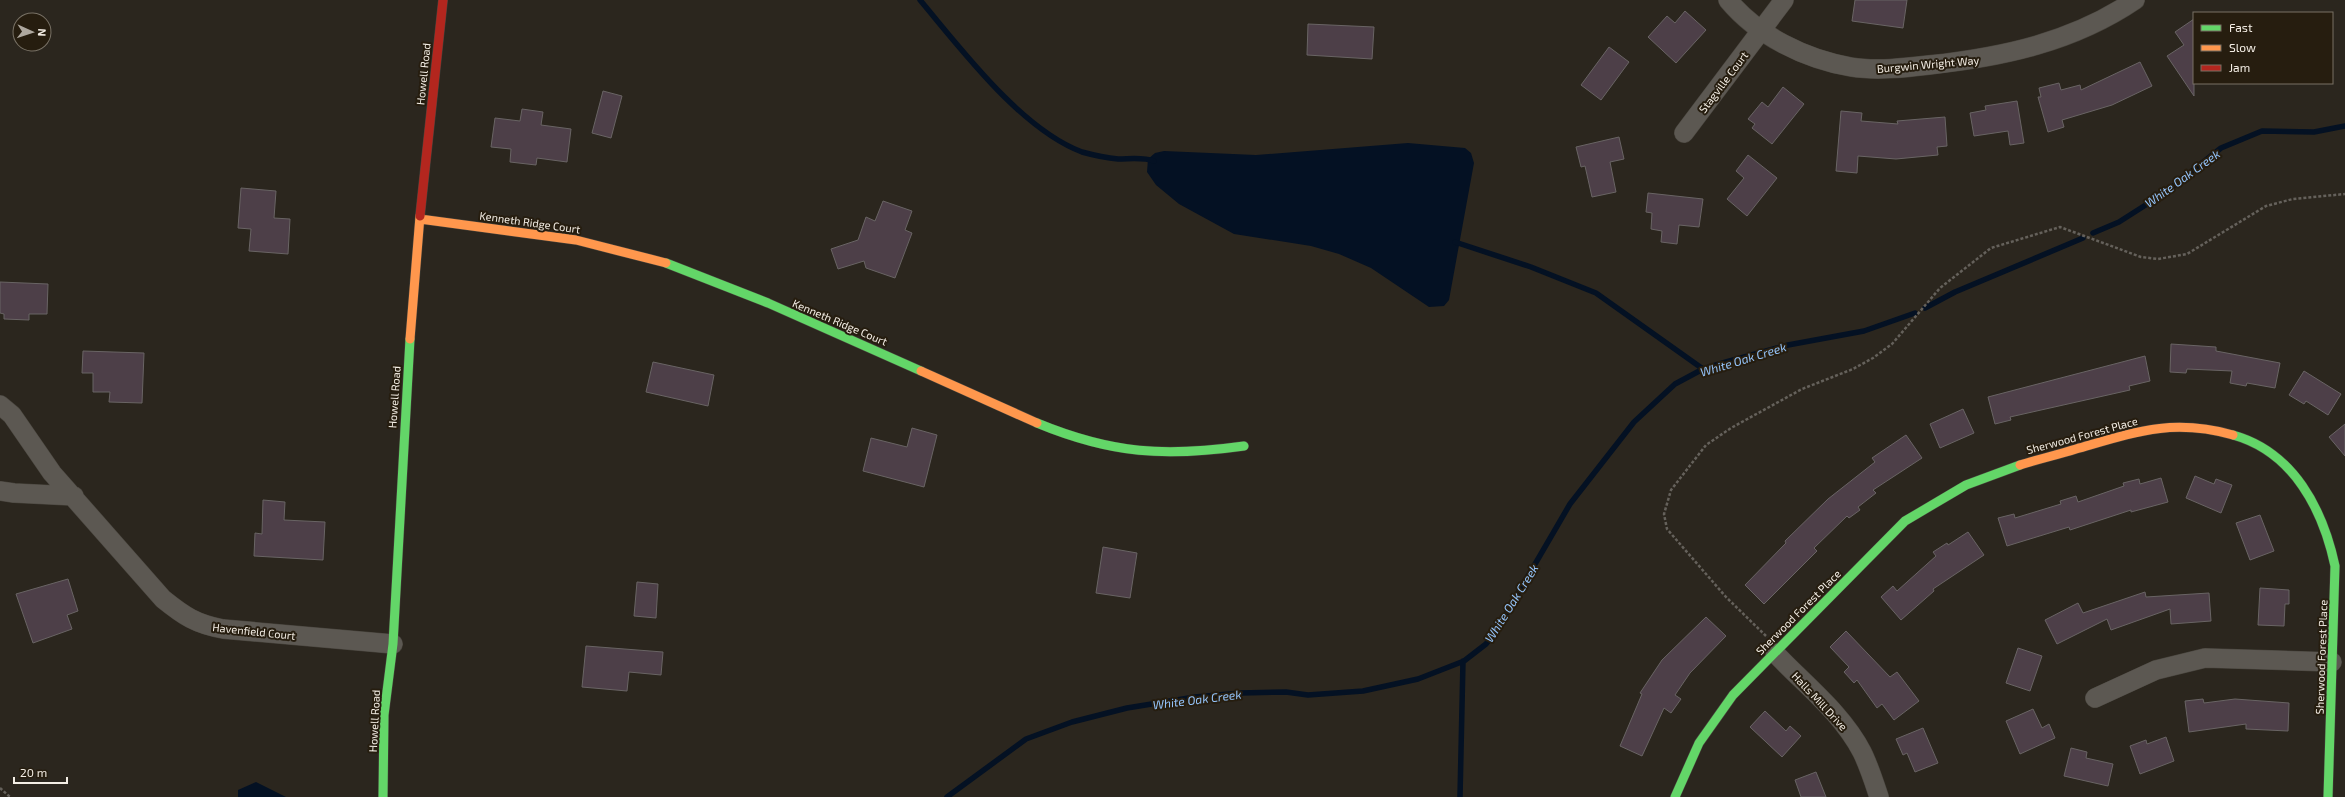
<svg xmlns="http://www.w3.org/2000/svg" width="2345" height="797" font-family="'Exo 2',sans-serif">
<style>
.water{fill:#041123}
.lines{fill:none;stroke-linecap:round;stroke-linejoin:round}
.stream{stroke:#041123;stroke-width:5.5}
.building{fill:#4d3f48;stroke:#696464}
.street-casing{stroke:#48443d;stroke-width:20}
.fast-casing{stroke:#48443d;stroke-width:10}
.slow-casing{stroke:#48443d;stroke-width:10}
.jam-casing{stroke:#48443d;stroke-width:10}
.path{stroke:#65615b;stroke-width:2.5;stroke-dasharray:3 2;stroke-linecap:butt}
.street{stroke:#5c5852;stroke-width:19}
.fast{stroke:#63d668;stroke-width:9}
.slow{stroke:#ff974d;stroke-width:9}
.jam{stroke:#b3261e;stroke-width:9}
.labels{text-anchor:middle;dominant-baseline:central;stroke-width:4;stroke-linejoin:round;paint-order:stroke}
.street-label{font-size:11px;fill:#f4eee5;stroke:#261d0f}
.water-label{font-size:12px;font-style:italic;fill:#94c3f9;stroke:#261d0f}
</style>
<rect width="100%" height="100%" fill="#2b261e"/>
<!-- water -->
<path class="water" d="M1408,143L1465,148L1471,153L1474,163L1449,300L1444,306L1429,307L1371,268L1339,254L1311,246L1234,234L1179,204L1156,185L1147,172L1148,159L1155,153L1164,151L1256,155Z
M256,782L286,797H238V790Z"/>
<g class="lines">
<!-- stream -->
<path class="stream" d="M920,0C962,50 1021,129 1082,152C1093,155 1107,158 1118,159C1130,159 1143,157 1154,161
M2093,233L2119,222L2166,192L2221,148L2262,131L2314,132L2345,126
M1455,242L1531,267L1596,293L1703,369
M1925,308L1955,292L2083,238
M947,797L1026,739L1072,722L1127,708L1195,697L1241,693L1286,692L1308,695L1363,691L1418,679L1464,661L1486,644L1496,631L1570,504L1634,422L1675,384L1703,369L1726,362L1788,345L1864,331L1915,313
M1460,797L1463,661"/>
</g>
<!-- building -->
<path class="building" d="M1855,0H1907L1903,28L1852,21Z
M1685,11L1706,30L1676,63L1648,37L1667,16L1675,23Z
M2194,19V96L2167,56L2184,45L2175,32Z
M1308,24L1374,27L1372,59L1307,55Z
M1609,47L1629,62L1601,100L1581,85Z
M2140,62L2152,86L2112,105L2062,120L2064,127L2048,132L2038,97H2041L2039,88L2059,83L2061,90L2080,85L2081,90Z
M1783,87L1804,104L1772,144L1752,128L1755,124L1748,119L1762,102L1768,107Z
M603,91L622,96L611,138L592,133Z
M2017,101L2024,143L2010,145L2008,131L1974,136L1970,113L1986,110L1985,106Z
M522,109L543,112L541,125L571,129L567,162L537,158L536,165L510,162L511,149L491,147L495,118L520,121Z
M1841,111L1862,113L1861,121L1898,124L1897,121L1945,117L1947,146L1937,147L1938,155L1896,159L1858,156L1857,173L1836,171Z
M1619,137L1624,159L1610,162L1616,192L1592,197L1585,166L1581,167L1576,147Z
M1748,155L1777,178L1747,216L1727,199L1744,178L1736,171Z
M241,188L276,191L274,218L290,219L288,254L249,251L251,229L238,228Z
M1648,193L1703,199L1699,227L1679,225L1677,244L1661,242L1662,231L1651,229L1652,213L1646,212Z
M883,201L912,211L905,230L912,233L895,278L866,268L864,261L838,269L831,249L858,240L866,217L875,221Z
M0,282L48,284L47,314H29V320L4,319V314L0,313Z
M2171,344L2216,347V351L2280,363L2275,388L2247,383L2246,386L2230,383L2232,371L2187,369L2186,373L2170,372Z
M83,351L144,353L142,403L109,402L110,392H93V373H82Z
M2145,356L2150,381L2129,386L2130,390L2010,417L2011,420L1995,424L1988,397Z
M653,362L714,375L708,406L646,392Z
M2304,371L2341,394L2328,415L2306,401L2304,404L2289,395Z
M1963,409L1974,433L1940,448L1930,424Z
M2345,424V456L2329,437Z
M912,428L937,435L924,487L863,471L871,438L907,447Z
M1906,435L1922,458L1873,490L1876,493L1858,507L1860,510L1849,518L1847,516L1814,548L1817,551L1764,604L1745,585L1786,543L1785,541L1828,499L1875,462L1872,458Z
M2195,476L2214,484L2216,479L2232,485L2221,513L2186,498Z
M2161,478L2168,502L2131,512V510L2070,530L2069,527L2007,546L1998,518L2014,514L2015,518L2061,504L2060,501L2076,496L2078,502L2124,486L2123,483L2139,479L2140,484Z
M263,500L285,502L284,520L325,522L323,560L254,556L255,533L262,534Z
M2260,515L2274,551L2250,560L2236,523Z
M1968,532L1984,555L1933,589L1934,591L1901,620L1881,597L1893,586L1897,591L1936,556L1933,552L1947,543L1948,545Z
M1103,547L1137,553L1130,598L1096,593Z
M68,579L78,611L67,615L72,629L33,643L16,594Z
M637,582L658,584L656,618L634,616Z
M2260,588L2289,590V604H2285L2284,626L2258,625Z
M2145,592L2146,597L2209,593L2211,621L2171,624L2170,609L2111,630L2107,619L2057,644L2045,620L2078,603L2083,613Z
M1706,617L1726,636L1690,673L1675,695L1681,699L1671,713L1664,708L1642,756L1620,746L1642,694L1640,693L1662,660Z
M1846,631L1890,677L1897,672L1919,701L1894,720L1882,704L1877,708L1857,680L1854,683L1844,672L1849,667L1830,647Z
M586,646L663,652L661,675L629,672L627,691L582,687Z
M2018,648L2042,656L2030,691L2006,683Z
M2203,699L2204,703L2235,699L2289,703L2288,731L2246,729V724L2189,732L2185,701Z
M2033,709L2042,728L2049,724L2055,738L2020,754L2006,721Z
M1765,711L1786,731L1790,726L1801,736L1782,757L1750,727Z
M1923,728L1938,763L1915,772L1907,753L1903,755L1896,739Z
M2166,737L2174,761L2140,774L2130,746L2146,740L2147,744Z
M2071,748L2087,752L2086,758L2113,764L2108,786L2064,776Z
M1816,772L1826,797H1801L1795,780Z"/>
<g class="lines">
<!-- street casing -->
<g class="street-casing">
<path id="street" d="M1728,0C1758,36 1805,59 1851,67C1876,71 1904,68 1929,65C2003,57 2073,42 2135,0
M1684,133L1784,0
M0,405L12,415L52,473L163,599C184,616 196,624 223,629L393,644
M0,491L14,493L74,496
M1775,653C1804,684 1842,713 1862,752C1869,766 1874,782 1879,797
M2095,698L2156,670L2205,658L2332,662"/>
</g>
<!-- fast casing -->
<g class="fast-casing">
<path id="fast" d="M666,263L768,303L921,371
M1037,423C1112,454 1165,457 1244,446
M2233,435C2294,452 2323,510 2335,566L2328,797
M383,797L384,715L393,644L410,339
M1675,797L1699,743L1733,695L1905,521L1966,485L2020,465"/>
</g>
<!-- slow casing -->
<g class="slow-casing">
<path id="slow" d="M420,219L576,240L666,263
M410,339L420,216
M921,371L1037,423
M2020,465C2039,459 2057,455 2076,449C2135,432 2172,418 2233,435"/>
</g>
<!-- jam casing -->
<g class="jam-casing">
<path id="jam" d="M420,216L443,0"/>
</g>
<!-- path -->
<path class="path" d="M1766,636L1726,597L1667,529L1664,514L1671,490L1706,445L1731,428L1802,389L1853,369L1873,358L1892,344L1940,288L1991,248L2060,227L2141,257L2158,259L2187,254L2266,206L2293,199L2345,194
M0,788L10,797"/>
<!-- street -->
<use href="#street" class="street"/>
<!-- fast -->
<use href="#fast" class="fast"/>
<!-- slow -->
<use href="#slow" class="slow"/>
<!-- jam -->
<use href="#jam" class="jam"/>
</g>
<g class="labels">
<!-- street labels -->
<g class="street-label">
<text transform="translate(1928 64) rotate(-5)">Burgwin Wright Way</text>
<text transform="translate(423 74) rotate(-84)">Howell Road</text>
<text transform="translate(1723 82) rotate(-53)">Stagville Court</text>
<text transform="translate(530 222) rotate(8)">Kenneth Ridge Court</text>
<text transform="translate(840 322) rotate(23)">Kenneth Ridge Court</text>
<text transform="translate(394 397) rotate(-86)">Howell Road</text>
<text transform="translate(2082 435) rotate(-15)">Sherwood Forest Place</text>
<text transform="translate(1798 612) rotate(-45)">Sherwood Forest Place</text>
<text transform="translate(254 631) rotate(6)">Havenfield Court</text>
<text transform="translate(2321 657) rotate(-88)">Sherwood Forest Place</text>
<text transform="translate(1820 701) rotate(47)">Halls Mill Drive</text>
<text transform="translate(374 721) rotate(-87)">Howell Road</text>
</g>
<!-- water labels -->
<g class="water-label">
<text transform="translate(2182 178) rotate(-36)">White Oak Creek</text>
<text transform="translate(1743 359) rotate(-17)">White Oak Creek</text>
<text transform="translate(1511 603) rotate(-58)">White Oak Creek</text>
<text transform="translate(1197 699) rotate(-7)">White Oak Creek</text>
</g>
</g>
<!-- legend -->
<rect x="2193" y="12" width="140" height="72" fill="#261d0f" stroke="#787165"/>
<rect x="2201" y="25" width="20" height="6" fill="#63d668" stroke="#787165"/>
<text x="2229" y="32" font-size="12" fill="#f4eee5">Fast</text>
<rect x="2201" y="45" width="20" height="6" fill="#ff974d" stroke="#787165"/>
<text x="2229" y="52" font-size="12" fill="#f4eee5">Slow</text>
<rect x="2201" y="65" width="20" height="6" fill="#b3261e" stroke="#787165"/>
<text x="2229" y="72" font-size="12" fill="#f4eee5">Jam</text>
<!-- north arrow -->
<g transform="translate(32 32) rotate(93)"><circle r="19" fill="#261d0f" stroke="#787165"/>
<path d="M0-3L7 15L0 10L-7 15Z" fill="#aea89f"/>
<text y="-6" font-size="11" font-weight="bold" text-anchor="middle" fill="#f4eee5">N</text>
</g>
<!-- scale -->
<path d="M14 777v6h53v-6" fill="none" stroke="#f4eee5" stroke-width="2"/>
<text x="20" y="777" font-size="12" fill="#f4eee5" stroke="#261d0f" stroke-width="3" paint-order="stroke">20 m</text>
</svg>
